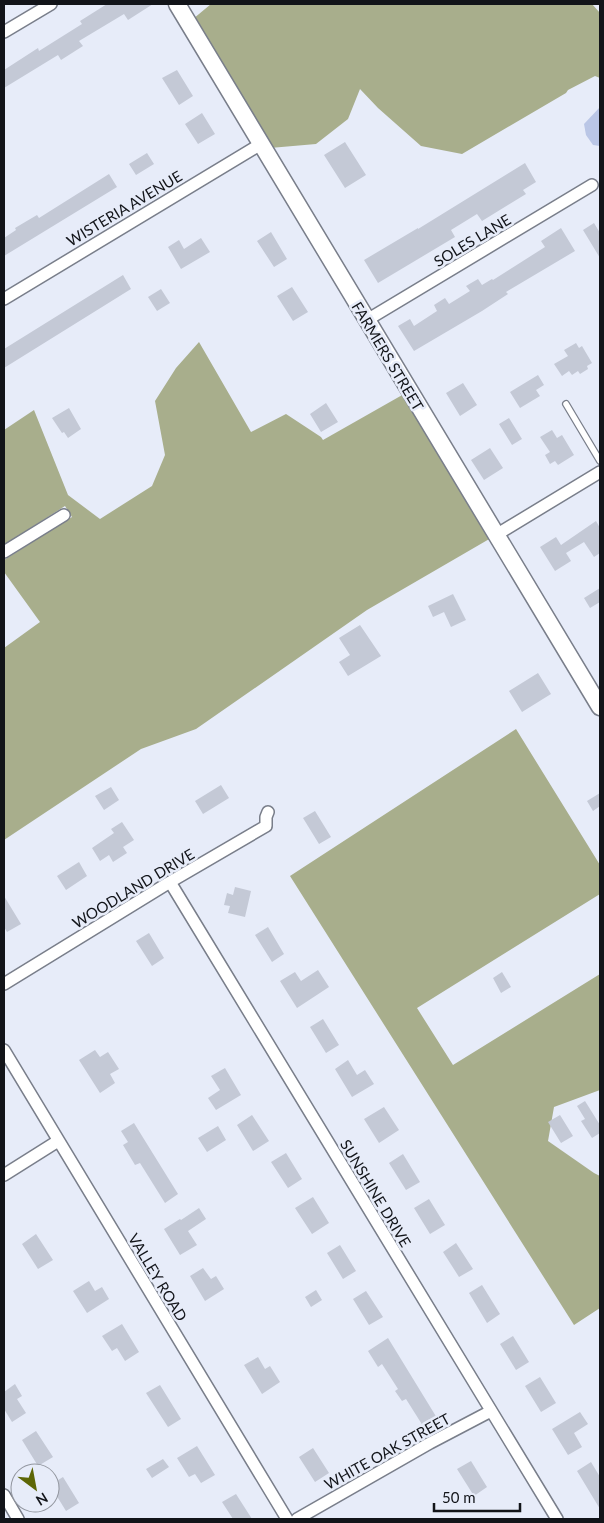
<svg xmlns="http://www.w3.org/2000/svg" width="604" height="1523" font-family="Lato,sans-serif">
<style>
.forest{fill:#a8ae8c}
.water{fill:#bac6e6}
.building{fill:#c4c9d6}
.lines{fill:none;stroke-linecap:round;stroke-linejoin:round}
.lane-casing{stroke:#797e8a;stroke-width:8}
.street-casing{stroke:#797e8a;stroke-width:14}
.secondary-casing{stroke:#797e8a;stroke-width:19}
.lane{stroke:#fff;stroke-width:5.5}
.street{stroke:#fff;stroke-width:11}
.secondary{stroke:#fff;stroke-width:16}
.labels{text-anchor:middle;dominant-baseline:central;stroke-width:5;stroke-linejoin:round;paint-order:stroke}
.street-label{font-size:15px;fill:#121419;stroke:#e7ecf9}
</style>
<rect width="100%" height="100%" fill="#e7ecf9"/>
<!-- forest -->
<path class="forest" d="M211,4H592L600,13V78L595,76L568,90L566,93L462,154L421,146L378,108L360,89L348,119L316,144L270,148L193,19Z
M199,342L251,432L286,414L321,437L323,440L404,394L491,538L367,610L196,729L141,749L4,840V648L40,622L4,572V560L72,517L65,506L4,545V430L34,410L68,495L100,519L152,486L165,455L155,401L176,368Z
M516,729L600,865V894L417,1008L453,1065L600,974V1090L554,1107L548,1141L594,1173L600,1176V1308L574,1325L290,876Z"/>
<!-- water -->
<path class="water" d="M600,107V146L593,145L586,135L584,124Z"/>
<!-- building -->
<path class="building" d="M107,4H153L128,20L124,14L79,41L83,46L61,60L58,55L4,88V70L38,48L39,51L82,24L80,21Z
M177,70L193,96L179,105L162,78Z
M202,113L215,134L198,144L185,124Z
M345,142L366,175L345,188L324,155Z
M147,153L154,164L136,175L129,164Z
M525,163L536,182L523,190L526,194L482,221L477,214L451,230L455,237L378,283L364,260L418,228V229Z
M109,174L117,187L4,256V238L16,230L15,228L37,215L39,218Z
M594,223L600,233V258L583,230Z
M561,228L575,251L506,292L508,294L482,311L414,351L398,326L410,319L414,326L437,311L434,305L445,298L449,304L470,291L466,286L478,279L482,285L492,279L493,280L545,247L541,241Z
M271,232L287,259L274,267L257,241Z
M201,238L210,252L181,269L168,247L179,240L184,249Z
M123,275L131,289L4,368V349Z
M292,287L308,312L293,321L277,296Z
M161,289L170,303L157,311L148,297Z
M576,343L579,348L582,346L592,363L587,366L588,369L580,374L578,371L572,375L569,371L562,376L554,364L568,356L564,350Z
M538,375L544,385L536,390L540,396L520,408L510,392Z
M463,383L477,405L460,416L446,393Z
M326,403L338,422L321,432L310,414Z
M69,408L81,429L68,438L64,432L62,433L52,418Z
M509,418L522,439L512,445L499,424Z
M552,430L557,438L562,435L574,455L558,465L555,461L550,464L545,455L550,452L540,437Z
M490,448L503,468L484,480L471,460Z
M596,521L600,528V553L594,557L584,542L566,553L571,561L555,571L540,547L556,537L561,545Z
M600,588V602L590,608L584,598Z
M453,594L466,620L451,627L444,612L433,617L428,606Z
M360,625L381,656L348,676L339,662L350,655L339,638Z
M538,673L551,694L522,712L509,691Z
M221,785L229,798L203,814L195,801Z
M111,787L119,800L104,810L95,796Z
M600,793V806L593,811L587,801Z
M315,811L331,837L319,844L303,818Z
M122,822L134,840L123,847L127,853L113,862L109,855L100,861L92,848L114,833L111,829Z
M79,862L87,876L66,890L57,876Z
M235,887L251,891L245,917L228,913L230,906L224,905L227,893L233,895Z
M4,896L21,924L7,932L4,927Z
M268,927L284,954L272,962L255,935Z
M149,933L164,958L152,966L136,941Z
M318,970L329,987L297,1008L280,981L295,972L301,981Z
M502,972L511,987L501,993L493,978Z
M323,1019L339,1045L326,1053L310,1027Z
M95,1050L100,1057L108,1052L119,1069L110,1074L115,1083L100,1093L79,1060Z
M348,1060L357,1075L365,1070L374,1084L352,1097L335,1069Z
M225,1068L241,1095L216,1110L208,1098L220,1090L211,1076Z
M585,1101L600,1125V1133L592,1138L581,1121L585,1119L577,1106Z
M384,1107L399,1130L379,1143L364,1119Z
M252,1115L269,1141L253,1151L237,1125Z
M560,1115L573,1136L561,1143L548,1122Z
M134,1123L178,1194L165,1203L140,1163L135,1165L123,1145L128,1142L121,1131Z
M218,1126L226,1140L207,1152L198,1138Z
M286,1153L302,1179L288,1188L271,1162Z
M403,1154L420,1182L406,1190L389,1163Z
M313,1197L329,1223L312,1234L295,1208Z
M429,1199L445,1225L430,1234L414,1208Z
M199,1208L206,1219L188,1231L197,1245L180,1255L164,1229L180,1219L181,1220Z
M36,1234L53,1260L38,1269L22,1244Z
M456,1243L473,1269L459,1277L443,1252Z
M340,1245L356,1271L343,1279L327,1253Z
M203,1268L211,1279L216,1276L224,1289L205,1301L190,1276Z
M89,1281L95,1291L102,1287L109,1299L87,1313L73,1291Z
M482,1285L500,1314L487,1323L469,1293Z
M316,1290L322,1300L311,1307L305,1297Z
M366,1291L383,1317L369,1325L353,1299Z
M122,1324L139,1352L125,1361L117,1348L112,1351L102,1336Z
M513,1336L529,1362L516,1370L500,1344Z
M388,1338L437,1418L423,1426L406,1399L402,1401L395,1391L398,1389L382,1364L378,1367L368,1351Z
M258,1357L265,1369L270,1366L280,1382L262,1394L244,1365Z
M540,1377L556,1403L541,1412L525,1386Z
M15,1384L22,1396L17,1399L26,1413L12,1422L4,1409V1392Z
M160,1385L181,1419L168,1427L146,1393Z
M580,1412L588,1424L574,1433L582,1447L568,1455L552,1429Z
M36,1431L53,1457L38,1466L22,1440Z
M197,1446L215,1475L201,1483L195,1474L189,1477L177,1458Z
M313,1448L329,1473L315,1482L299,1457Z
M163,1459L169,1467L152,1478L146,1469Z
M471,1461L487,1487L474,1496L457,1469Z
M591,1462L600,1477V1509L577,1471Z
M63,1477L79,1503L66,1511L50,1485Z
M236,1494L252,1519H233L222,1502Z"/>
<g class="lines">
<!-- lane casing -->
<g class="lane-casing">
<path id="lane" d="M566,404L600,461"/>
</g>
<!-- street casing -->
<g class="street-casing">
<path id="street" d="M4,32L51,4
M4,299L261,144
M367,320L592,185
M496,535L600,472
M4,552L64,515
M170,882L557,1519
M4,984L170,882L266,826V817L268,812
M4,1050L287,1519
M4,1175L58,1141
M4,1495L18,1519
M297,1519L430,1443L491,1411"/>
</g>
<!-- secondary casing -->
<g class="secondary-casing">
<path id="secondary" d="M177,4L600,707"/>
</g>
<!-- lane -->
<use href="#lane" class="lane"/>
<!-- street -->
<use href="#street" class="street"/>
<!-- secondary -->
<use href="#secondary" class="secondary"/>
</g>
<g class="labels">
<!-- street labels -->
<g class="street-label">
<text transform="translate(124 208) rotate(-31)">WISTERIA AVENUE</text>
<text transform="translate(472 240) rotate(-31)">SOLES LANE</text>
<text transform="translate(388 356) rotate(59)">FARMERS STREET</text>
<text transform="translate(133 888) rotate(-31)">WOODLAND DRIVE</text>
<text transform="translate(376 1193) rotate(59)">SUNSHINE DRIVE</text>
<text transform="translate(158 1277) rotate(59)">VALLEY ROAD</text>
<text transform="translate(387 1451) rotate(-29)">WHITE OAK STREET</text>
</g>
</g>
<!-- border -->
<rect width="604" height="1523" fill="none" stroke="#121419" stroke-width="10"/>
<!-- north arrow -->
<g transform="translate(35 1488) rotate(148)"><circle r="24" fill="#e7ecf9" stroke="#92969f"/>
<path d="M0-4L9 19L0 12L-9 19Z" fill="#5d6606"/>
<text y="-8" font-size="14" font-weight="bold" text-anchor="middle" fill="#121419">N</text>
</g>
<!-- scale -->
<path d="M434 1503v8h86v-8" fill="none" stroke="#121419" stroke-width="2.5"/>
<text x="442" y="1503" font-size="15" fill="#121419" stroke="#e7ecf9" stroke-width="4" paint-order="stroke">50 m</text>
</svg>
